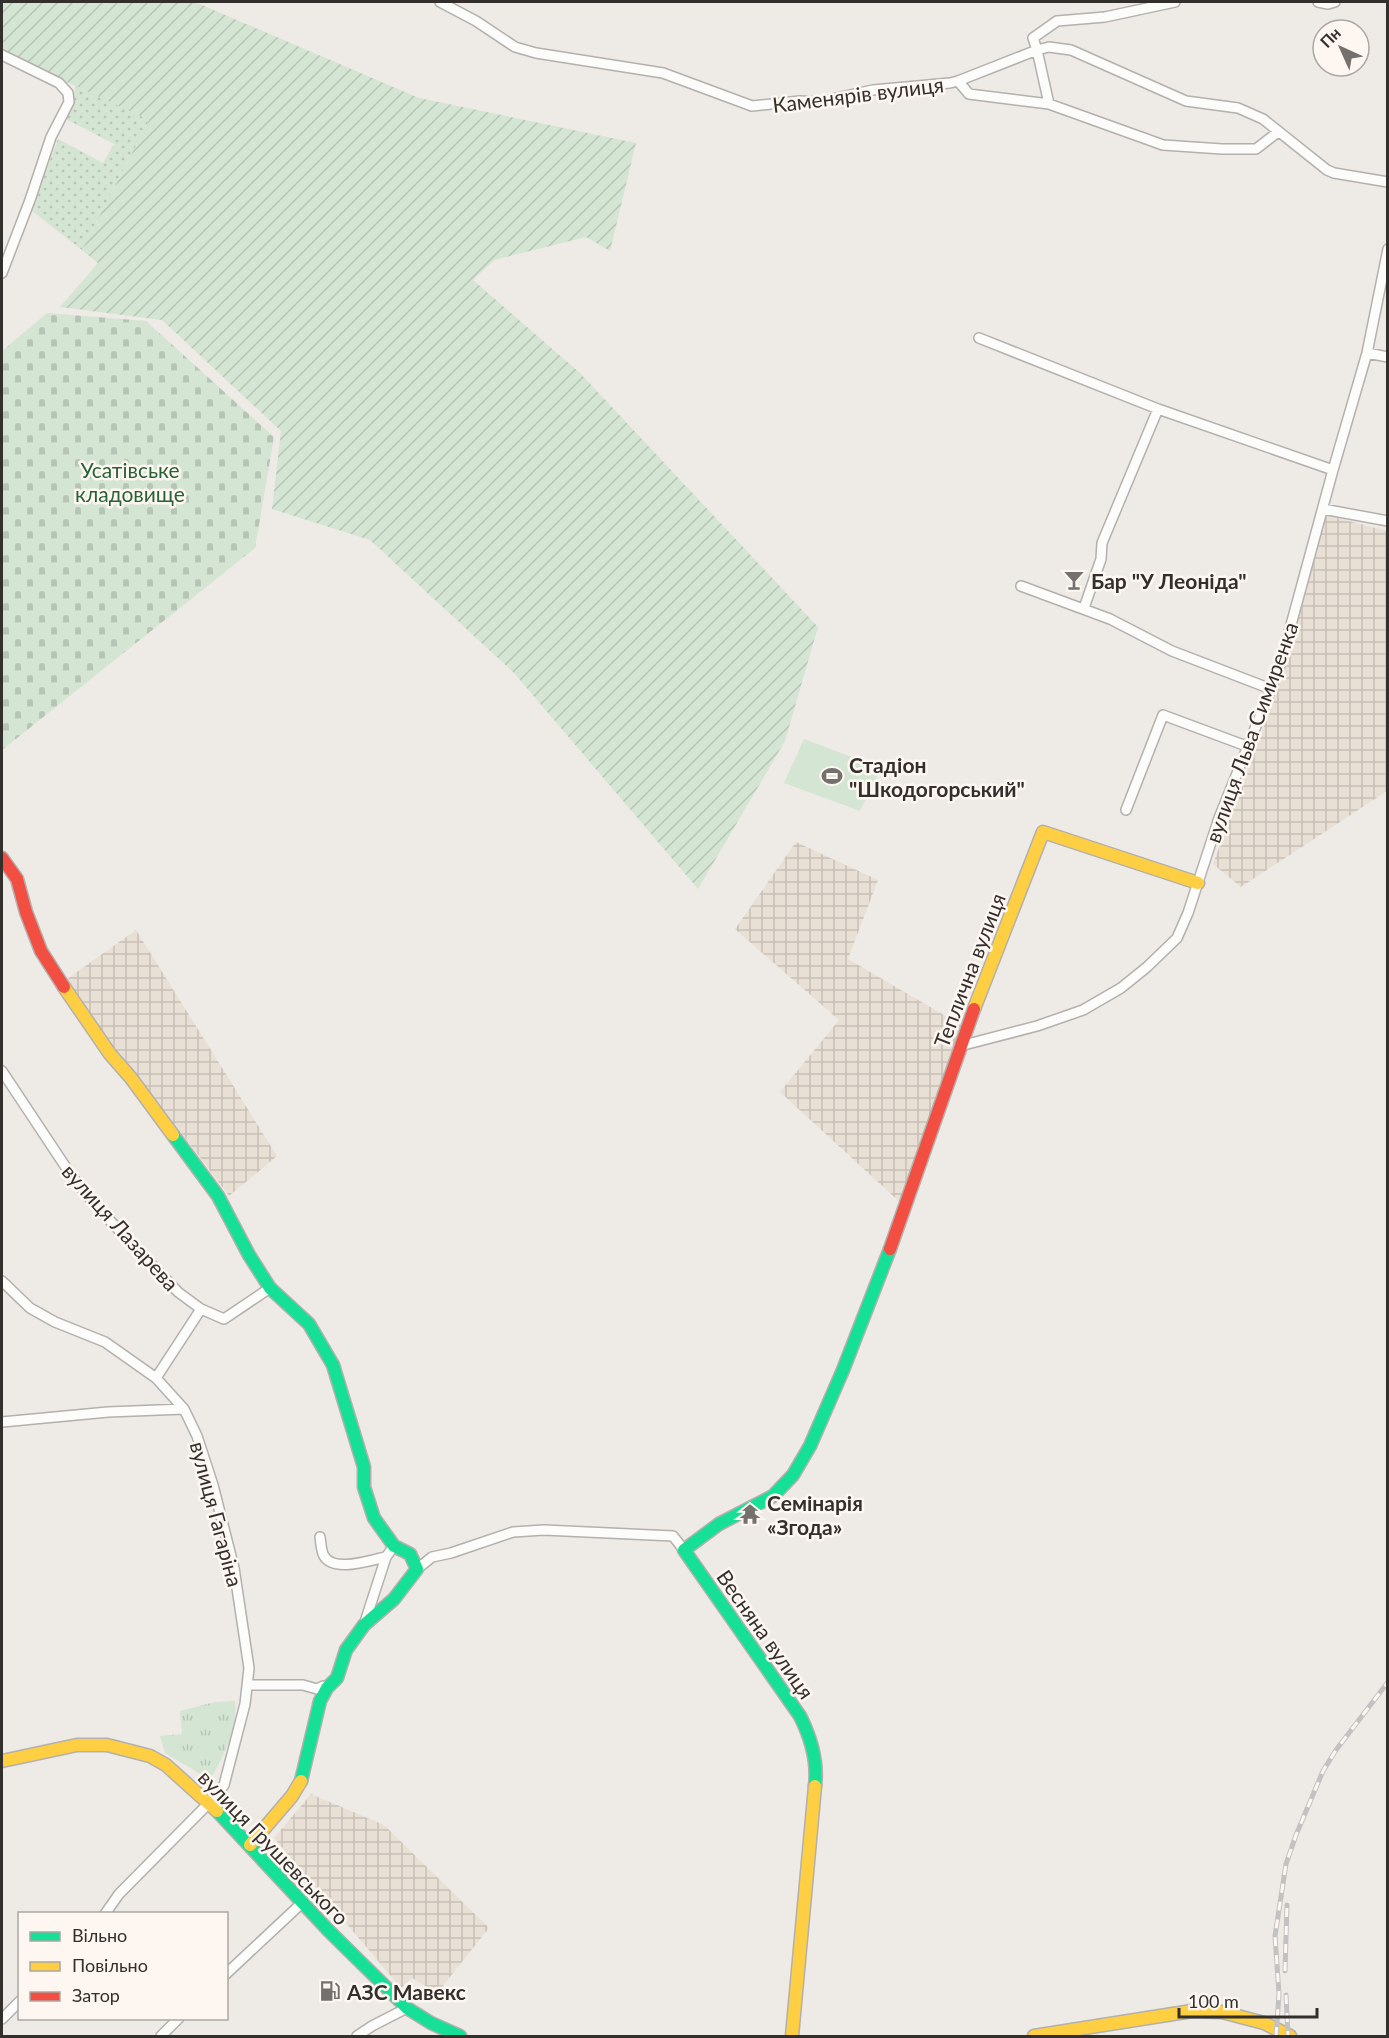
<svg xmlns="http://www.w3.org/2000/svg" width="1389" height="2038" font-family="Lato,sans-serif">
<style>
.industrial{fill:url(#industrial-grid)}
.grass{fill:url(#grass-dots)}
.cemetery{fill:url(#cemetery-stones)}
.park{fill:url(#park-tufts)}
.garden{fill:url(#garden-furrows)}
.pitch{fill:#d4e5d3}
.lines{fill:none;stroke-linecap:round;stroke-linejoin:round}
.street-casing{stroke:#b3b0ad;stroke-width:12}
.fast-casing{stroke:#b3b0ad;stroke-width:15}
.slow-casing{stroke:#b3b0ad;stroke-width:15}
.jam-casing{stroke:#b3b0ad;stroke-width:15}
.street{stroke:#fcfcfb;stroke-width:9}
.fast{stroke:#16e098;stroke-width:12}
.slow{stroke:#ffcf43;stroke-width:12}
.jam{stroke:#f24e42;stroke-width:12}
.rail-casing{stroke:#c3c1c1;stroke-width:5}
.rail{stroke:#fef7f1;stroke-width:3;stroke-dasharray:9;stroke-linecap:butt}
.labels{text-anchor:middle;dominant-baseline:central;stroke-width:5;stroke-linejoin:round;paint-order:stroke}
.street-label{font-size:21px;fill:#322f2c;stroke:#fef7f1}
.park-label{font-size:21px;fill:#286338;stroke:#fef7f1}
.poi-label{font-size:21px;font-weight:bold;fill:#322f2c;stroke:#fef7f1;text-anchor:start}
</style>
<defs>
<pattern id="industrial-grid" width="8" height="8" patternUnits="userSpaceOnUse" patternTransform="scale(1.5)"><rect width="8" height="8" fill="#e9e0d5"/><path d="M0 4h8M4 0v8" fill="none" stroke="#c8c0b7"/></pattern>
<pattern id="grass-dots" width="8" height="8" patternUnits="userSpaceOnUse" patternTransform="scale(1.5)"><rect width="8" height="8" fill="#d4e5d3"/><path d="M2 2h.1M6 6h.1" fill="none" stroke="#b6c5b5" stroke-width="1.8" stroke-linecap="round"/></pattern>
<pattern id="cemetery-stones" width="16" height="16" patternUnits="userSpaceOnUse" patternTransform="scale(1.5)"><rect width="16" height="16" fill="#d4e5d3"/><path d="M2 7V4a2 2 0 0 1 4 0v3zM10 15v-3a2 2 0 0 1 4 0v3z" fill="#b6c5b5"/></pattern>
<pattern id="park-tufts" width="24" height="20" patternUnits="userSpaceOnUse" patternTransform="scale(1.5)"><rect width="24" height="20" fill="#d4e5d3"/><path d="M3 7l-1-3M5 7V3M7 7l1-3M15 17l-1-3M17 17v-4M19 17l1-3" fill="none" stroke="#b6c5b5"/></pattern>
<pattern id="garden-furrows" width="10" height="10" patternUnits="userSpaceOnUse" patternTransform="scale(1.5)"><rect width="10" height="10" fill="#d4e5d3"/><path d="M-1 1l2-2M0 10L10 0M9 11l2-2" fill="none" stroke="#b6c5b5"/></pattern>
</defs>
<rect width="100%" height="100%" fill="#eeeae6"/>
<!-- industrial -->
<path class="industrial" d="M1326,515L1387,531V791L1241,887L1213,864L1277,691Z
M796,842L878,880L848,959L961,1025L904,1206L780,1092L839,1020L735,929Z
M136,930L277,1156L229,1196L180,1131L120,1058L67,979Z
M311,1794L384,1825L489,1928L437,1993L412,1978L401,1988L274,1838Z"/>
<!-- grass -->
<path class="grass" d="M76,86L149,120L82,250L31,210L58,139L103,163L114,144L66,119Z"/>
<!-- cemetery -->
<path class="cemetery" d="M47,313L146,321L274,437L255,548L2,750V351Z"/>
<!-- park -->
<path class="park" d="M235,1701C238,1728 225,1752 213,1775H202L165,1753L160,1736L182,1734L180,1711L215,1702Z"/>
<!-- garden -->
<path class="garden" d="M2,2H195L419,98L636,143L610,251L586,237L494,260L473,280L580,373L818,627L785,741L698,889L514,673L370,540L272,509L281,431L162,320L60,307L98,263L82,250L149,120L2,52Z"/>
<!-- pitch -->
<path class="pitch" d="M804,739L881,768L860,811L784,783Z"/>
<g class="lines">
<!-- street casing -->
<g class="street-casing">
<path id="street" d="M440,2L476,21L515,47L536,53L663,73L752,106L800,101L818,102L873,90L950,83L958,81L969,94L1049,104L1163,145L1222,149H1256L1278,132
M1318,2L1328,4L1335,2
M2,55L59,83L68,93L69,102L51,137L30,200L2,273
M958,81L1037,50L1033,38L1057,21L1105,17L1175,2
M1049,104L1037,50L1049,47L1071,50L1186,101L1238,108L1263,119L1327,170L1334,173L1388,182
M979,338L1158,409L1333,470
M1367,353L1388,357
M1323,509L1388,521
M1021,586L1110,619L1172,651L1271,689
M1084,608L1101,559L1102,543L1158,409
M1126,810L1163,715L1249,747
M960,1046L1037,1026L1083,1010L1121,988L1147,967L1177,938L1188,913L1219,818L1279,669L1333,470L1367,353L1388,249
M2,1071L71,1175L96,1206L178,1292L201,1309L224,1319L270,1288
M2,1281L30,1308L55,1322L105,1342L156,1378L184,1409L197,1436L213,1485L234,1568L249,1668L245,1704L224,1785L209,1803L119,1894L105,1914
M156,1378L201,1309
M2,1422L108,1412L184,1409
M320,1537C321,1543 321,1551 324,1556C334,1573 370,1560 386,1557
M417,1569L432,1557L451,1553L513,1532L544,1530L673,1536L684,1550
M364,1625L386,1557L394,1546
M247,1685H303L317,1689L323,1686L327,1688
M226,1974L303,1902
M2,2019L20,2001
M161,2036L179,2018
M357,2036L372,2026L407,2008"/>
</g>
<!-- fast casing -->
<g class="fast-casing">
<path id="fast" d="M173,1135L218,1196L249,1255L270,1288L309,1324L333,1365L364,1467V1487L374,1518L394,1546L410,1554L417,1569L394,1599L364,1625L346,1650L337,1678L327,1688L320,1701L301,1781
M815,1786C818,1762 811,1738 800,1716L684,1550L719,1524L773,1496L793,1475L810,1446L843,1370L890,1249
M217,1811L328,1930L407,2008L431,2023L460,2036"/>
</g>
<!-- slow casing -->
<g class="slow-casing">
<path id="slow" d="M64,987L110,1054L131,1078L173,1135
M974,1009L1043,832L1198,883
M2,1761L77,1745H107L150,1756L166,1765L217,1811
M250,1845L292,1796L301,1781
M792,2036L815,1786
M1034,2036L1192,2011L1222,2012L1264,2023L1290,2036"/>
</g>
<!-- jam casing -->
<g class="jam-casing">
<path id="jam" d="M2,858L17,879L26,912L41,951L64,987
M890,1249L974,1009"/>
</g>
<!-- street -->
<use href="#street" class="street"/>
<!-- fast -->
<use href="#fast" class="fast"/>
<!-- slow -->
<use href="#slow" class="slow"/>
<!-- jam -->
<use href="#jam" class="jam"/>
<!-- rail casing -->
<g class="rail-casing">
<path id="rail" d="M1285,1971L1287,1905
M1286,1995L1288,2036
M1276,2036L1279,1994L1275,1936L1286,1864L1296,1835L1323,1771L1336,1750L1388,1682"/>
</g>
<!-- rail -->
<use href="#rail" class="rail"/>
</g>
<!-- icons -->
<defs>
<g id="bar-bare" transform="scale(1.62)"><path d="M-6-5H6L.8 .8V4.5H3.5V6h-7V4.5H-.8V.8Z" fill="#74706d" stroke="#fef7f1" stroke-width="2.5" paint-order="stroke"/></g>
<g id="stadium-bare" transform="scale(1.62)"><path d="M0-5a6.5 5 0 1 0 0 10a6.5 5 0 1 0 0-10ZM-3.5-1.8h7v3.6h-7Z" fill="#74706d" stroke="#fef7f1" stroke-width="2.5" paint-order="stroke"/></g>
<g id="temple-bare" transform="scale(1.62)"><path d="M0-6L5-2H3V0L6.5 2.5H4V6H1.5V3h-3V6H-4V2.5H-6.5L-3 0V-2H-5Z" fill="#74706d" stroke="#fef7f1" stroke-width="2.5" paint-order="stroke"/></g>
<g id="fuel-bare" transform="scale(1.62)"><path d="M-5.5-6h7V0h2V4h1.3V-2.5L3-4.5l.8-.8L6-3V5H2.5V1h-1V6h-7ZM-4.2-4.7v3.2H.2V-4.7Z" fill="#74706d" stroke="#fef7f1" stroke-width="2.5" paint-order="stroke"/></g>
</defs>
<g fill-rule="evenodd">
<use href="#bar-bare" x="1074" y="580"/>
<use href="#stadium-bare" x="832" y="776"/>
<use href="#temple-bare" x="750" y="1514"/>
<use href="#fuel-bare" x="330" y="1991"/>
</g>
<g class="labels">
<!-- street labels -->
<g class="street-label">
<text transform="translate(858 94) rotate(-7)">Каменярів вулиця</text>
<text transform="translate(1251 732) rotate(-70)">вулиця Льва Симиренка</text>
<text transform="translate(969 970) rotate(-69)">Теплична вулиця</text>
<text transform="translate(121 1227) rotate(48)">вулиця Лазарева</text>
<text transform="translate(217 1514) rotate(75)">вулиця Гагаріна</text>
<text transform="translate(766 1634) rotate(55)">Весняна вулиця</text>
<text transform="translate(274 1847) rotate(46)">вулиця Грушевського</text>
</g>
<!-- park labels -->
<g class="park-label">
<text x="130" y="469">Усатівське<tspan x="130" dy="24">кладовище</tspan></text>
</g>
<!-- poi labels -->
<g class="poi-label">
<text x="1091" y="580">Бар "У Леоніда"</text>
<text x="849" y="764">Стадіон<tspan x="849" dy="24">"Шкодогорський"</tspan></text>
<text x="767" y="1502">Семінарія<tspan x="767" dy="24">«Згода»</tspan></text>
<text x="347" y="1991">АЗС Мавекс</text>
</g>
</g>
<!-- border -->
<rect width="1389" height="2038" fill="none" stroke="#322f2c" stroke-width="6"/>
<!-- legend -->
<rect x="18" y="1912" width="210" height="108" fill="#fef7f1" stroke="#aca7a2" stroke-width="1.5"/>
<rect x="30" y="1932" width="30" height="9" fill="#16e098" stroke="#aca7a2" stroke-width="1.5"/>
<text x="72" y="1942" font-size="18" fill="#322f2c">Вільно</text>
<rect x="30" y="1962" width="30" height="9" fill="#ffcf43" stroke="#aca7a2" stroke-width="1.5"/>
<text x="72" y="1972" font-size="18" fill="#322f2c">Повільно</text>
<rect x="30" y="1992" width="30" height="9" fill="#f24e42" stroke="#aca7a2" stroke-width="1.5"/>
<text x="72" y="2002" font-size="18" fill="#322f2c">Затор</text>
<!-- north arrow -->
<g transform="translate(1341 48) rotate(315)"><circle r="28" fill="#fef7f1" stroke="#aca7a2" stroke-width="1.5"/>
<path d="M0-4.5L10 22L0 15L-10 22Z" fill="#74706d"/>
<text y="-9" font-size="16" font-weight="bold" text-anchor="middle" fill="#322f2c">Пн</text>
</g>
<!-- scale -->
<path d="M1179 2008v9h138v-9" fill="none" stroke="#322f2c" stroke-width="3"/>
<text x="1188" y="2008" font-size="18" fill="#322f2c" stroke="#fef7f1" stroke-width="4.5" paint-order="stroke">100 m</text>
</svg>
